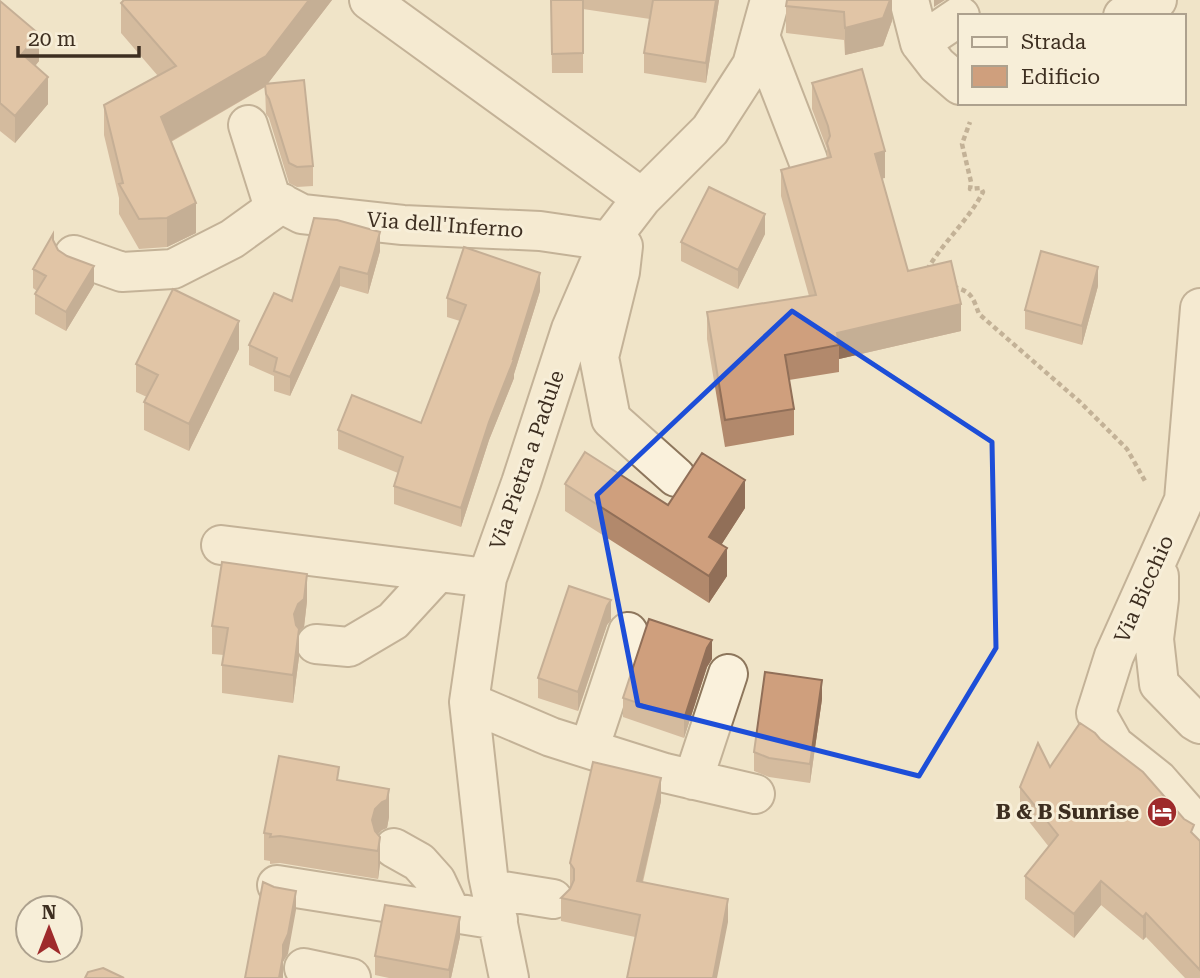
<svg xmlns="http://www.w3.org/2000/svg" width="1200" height="978" font-family="'Roboto Serif',serif">
<style>
.lines{fill:none;stroke-linecap:round;stroke-linejoin:round}
.minor-casing{stroke:#8d765c;stroke-width:42}
.path{stroke:#8d765c;stroke-width:4.5;stroke-dasharray:5 3.5;stroke-linecap:butt}
.minor{stroke:#faf1dc;stroke-width:38}
.wall{fill:#b2896c}
.shaded-wall{fill:#916f58}
.building{fill:#cf9f7d;stroke:#916f58;stroke-width:2}
.marked{fill:none;stroke:#1d4ed8;stroke-width:5;stroke-linejoin:round}
.labels{text-anchor:middle;dominant-baseline:central;stroke-width:6;stroke-linejoin:round;paint-order:stroke}
.street-label{font-size:21px;fill:#3d2e20;stroke:#f7eed8}
.poi-label{font-size:21px;font-weight:bold;fill:#3d2e20;stroke:#f7eed8;text-anchor:end}
</style>
<rect width="100%" height="100%" fill="#f0e4c8"/>
<g class="lines">
<!-- minor casing -->
<g class="minor-casing">
<path id="minor" d="M369,0L642,198
M909,0L920,43L960,16
M1123,16L1157,0
M760,36L808,160
M920,43L937,65L960,85
M248,125L271,198L302,214L403,225L540,231L609,241
M623,246L620,272L599,357L611,419L676,477
M74,255L122,272L173,269L232,239L282,203
M1200,308L1184,500L1114,656L1096,713L1114,745L1158,780L1200,828
M221,545L487,578
M1159,576V599L1154,639L1159,684L1195,721L1200,724
M316,644L349,647L393,621L438,572
M469,702L551,737L665,773L755,794
M589,749L628,632
M693,780L728,674
M394,848L419,862L436,881L451,913
M277,885L498,920
M491,889L553,899
M304,968L351,978
M509,978L488,875L469,702L487,578L521,483L571,329L609,241L642,198L710,130L752,65L770,0"/>
</g>
<!-- path -->
<path class="path" d="M927,270C943,242 968,221 983,192L981,188L970,189L971,182L962,144L970,122
M953,287C972,291 973,298 979,314L1080,402L1127,449L1145,481"/>
<!-- minor -->
<use href="#minor" class="minor"/>
</g>
<!-- wall -->
<path class="wall" d="M122,0H332L268,83L313,166V186L297,187L289,183L269,118L266,114L265,87L171,142L196,233L167,247L139,249L119,214V198L104,135V105L158,76L121,33V3L123,1Z
M551,0H719L706,83L644,73V53L650,19L583,9V73H552Z
M892,0V21L883,46L845,55L844,40L786,33V6Z
M0,1L39,61L35,66L48,104L15,143L0,131Z
M812,83L885,178H882L908,271L961,331L839,359V372L789,380L794,409V435L725,447L707,339V312L809,296L781,196V170L827,158V149L812,109Z
M314,218L380,251L368,294L340,286L290,396L274,391V376L249,365V345L292,301Z
M765,234L738,289L681,261V242Z
M53,240L58,250L94,285L66,331L35,314V294L37,291L33,288V269Z
M1098,286L1082,345L1025,329V310Z
M540,291L514,374V378L489,440L461,527L394,504V486L398,473L338,449V430L421,423L460,321L447,317V298Z
M239,349L189,451L144,430V402L147,397L136,392V364Z
M565,484L668,505L745,508L721,545L727,576L709,603L565,511Z
M307,601L304,627L299,631V657L293,703L222,693V665L224,655L212,654V626Z
M611,620L607,625L578,711L538,698V678Z
M712,659L707,667L684,738L623,717V698Z
M822,699L810,783L769,777L754,771V752Z
M1050,767L1194,835L1200,841V978H1185L1146,937L1143,940L1101,905L1074,938L1025,899V876L1049,847L1020,810V787Z
M339,780L389,817L387,828L382,830L378,834L380,864L378,879L280,863L270,864V861L264,860V833Z
M661,801L643,882L728,922L635,937L561,921V898L571,888L570,886V863Z
M460,937L451,978H389L375,975V956Z"/>
<!-- shaded-wall -->
<path class="shaded-wall" d="M309,0H332L266,86L161,147V117Z
M716,0H719L706,83V63Z
M890,0H892V21L883,46L845,55V28Z
M934,0H945L934,7Z
M39,34V61L22,82V54Z
M48,77V104L15,143V116Z
M885,151V178L875,180V154Z
M196,203V233L167,247V218Z
M765,214V234L738,289V270Z
M380,232V251L368,294V274Z
M94,266V285L66,331V312Z
M340,267V286L290,396V377Z
M1098,267V286L1082,345V326Z
M540,273V291L514,374V378L489,440L461,527V508L489,422L513,359Z
M961,304V331L839,359V345L837,333Z
M239,321V349L189,451V424Z
M745,480V508L709,564V537Z
M727,548V576L709,603V576Z
M307,574V601L304,627L299,631V657L293,703V675L298,632L294,614Z
M611,600V620L607,625L578,711V692L607,606Z
M712,640V659L707,667L684,738V719L707,648Z
M822,680V699L810,783V764Z
M661,778V801L637,904V881Z
M389,789V817L387,828L382,830L375,837L372,820L375,809Z
M380,837V864L378,879V851Z
M1101,881V905L1074,938V914Z
M296,891V910L288,954L283,962V978H279L283,945Z
M728,899V922L717,978H713Z
M1146,913V937L1143,940V917Z
M460,917V937L451,978H449V970Z"/>
<!-- building -->
<path class="building" d="M124,0H309L266,56L161,117L196,203L167,218L139,219L119,184L123,183L104,105L176,66L121,3Z
M551,0H583V53L552,54Z
M653,0H716L706,63L644,53Z
M787,0H890L883,18L845,28L844,12L786,6Z
M0,1L39,34L22,54L48,77L15,116L0,103Z
M862,69L885,151L875,154L908,271L951,261L961,304L837,333L839,345L785,355L794,409L725,420L707,312L816,295L781,170L831,157L827,143L830,136L828,126L812,83Z
M304,80L313,166L297,167L289,163L269,99L266,94L265,84Z
M709,187L765,214L738,270L681,242Z
M314,218L337,220L380,232L368,274L340,267L290,377L274,371L277,358L249,345L274,293L292,301Z
M53,234V240L58,250L67,256L94,266L66,312L35,294L46,276L33,269Z
M464,247L540,273L513,359H514L489,422L461,508L394,486L403,457L338,430L352,395L421,423L466,305L447,298Z
M1041,251L1098,267L1082,326L1025,310Z
M173,289L239,321L189,424L144,402L158,375L136,364Z
M585,452L668,505L702,453L745,480L709,537L727,548L709,576L565,484Z
M222,562L307,574L304,599L298,604L294,614L296,625L299,629L293,675L222,665L228,628L212,626Z
M569,586L611,600L607,606L578,692L538,678Z
M649,619L712,640L707,648L684,719L623,698Z
M765,672L822,680L810,764L769,758L754,752Z
M1080,723L1095,733L1100,739L1143,772L1184,819L1194,825L1191,832L1200,841V970L1146,913L1143,917L1101,881L1074,914L1025,876L1058,835L1020,787L1038,743L1050,767Z
M279,756L339,767L337,780L389,789L387,800L382,802L375,809L372,820L375,831L380,837L378,851L280,836L270,837L271,834L264,833Z
M593,762L661,778L637,881L728,899L713,978H627L640,915L561,898L570,889L574,880V869L570,863Z
M263,882L274,887L296,891L288,934L283,945V956L279,978H245Z
M385,905L460,917L449,970L375,956Z
M103,968L124,978H85L88,972Z"/>
<!-- marked area -->
<path d="M0 0H1200V978H0ZM792,311L992,442L996,648L919,776L638,705L597,495Z" fill="#f0e4c8" fill-opacity=".55" fill-rule="evenodd"/>
<path class="marked" d="M792,311L992,442L996,648L919,776L638,705L597,495Z"/>
<!-- icons -->
<defs>
<g id="hotel-disc" transform="scale(1.575)"><circle r="9.5" fill="#9e2a2b" stroke="#f7eed8"/><path d="M-6-4.5h1.5V1H6V5H4.5V3h-9V5H-6ZM-4 0a1.8 1.8 0 1 1 3.6 0ZM.5 0V-2.5h3Q6-2.5 6 0Z" fill="#fff"/></g>
</defs>
<g fill-rule="evenodd">
<use href="#hotel-disc" x="1162" y="812"/>
</g>
<g class="labels">
<!-- street labels -->
<g class="street-label">
<text transform="translate(445 225) rotate(4)">Via dell'Inferno</text>
<text transform="translate(527 460) rotate(-71)">Via Pietra a Padule</text>
<text transform="translate(1144 589) rotate(-66)">Via Bicchio</text>
</g>
<!-- poi labels -->
<g class="poi-label">
<text x="1139" y="812">B &amp; B Sunrise</text>
</g>
</g>
<!-- legend -->
<rect x="958" y="14" width="228" height="91" fill="#f7eed8" stroke="#ada18e" stroke-width="2"/>
<rect x="972" y="37" width="35" height="10" fill="#faf1dc" stroke="#ada18e" stroke-width="2"/>
<text x="1021" y="49" font-size="21" fill="#3d2e20">Strada</text>
<rect x="972" y="66" width="35" height="21" fill="#cf9f7d" stroke="#ada18e" stroke-width="2"/>
<text x="1021" y="84" font-size="21" fill="#3d2e20">Edificio</text>
<!-- north arrow -->
<g transform="translate(49 929)"><circle r="33" fill="#f7eed8" stroke="#ada18e" stroke-width="2"/>
<path d="M0-5L12 26L0 18L-12 26Z" fill="#9e2a2b"/>
<text y="-10" font-size="19" font-weight="bold" text-anchor="middle" fill="#3d2e20">N</text>
</g>
<!-- scale -->
<path d="M18 46v10h121v-10" fill="none" stroke="#3d2e20" stroke-width="3.5"/>
<text x="28" y="46" font-size="21" fill="#3d2e20" stroke="#f7eed8" stroke-width="5" paint-order="stroke">20 m</text>
</svg>
